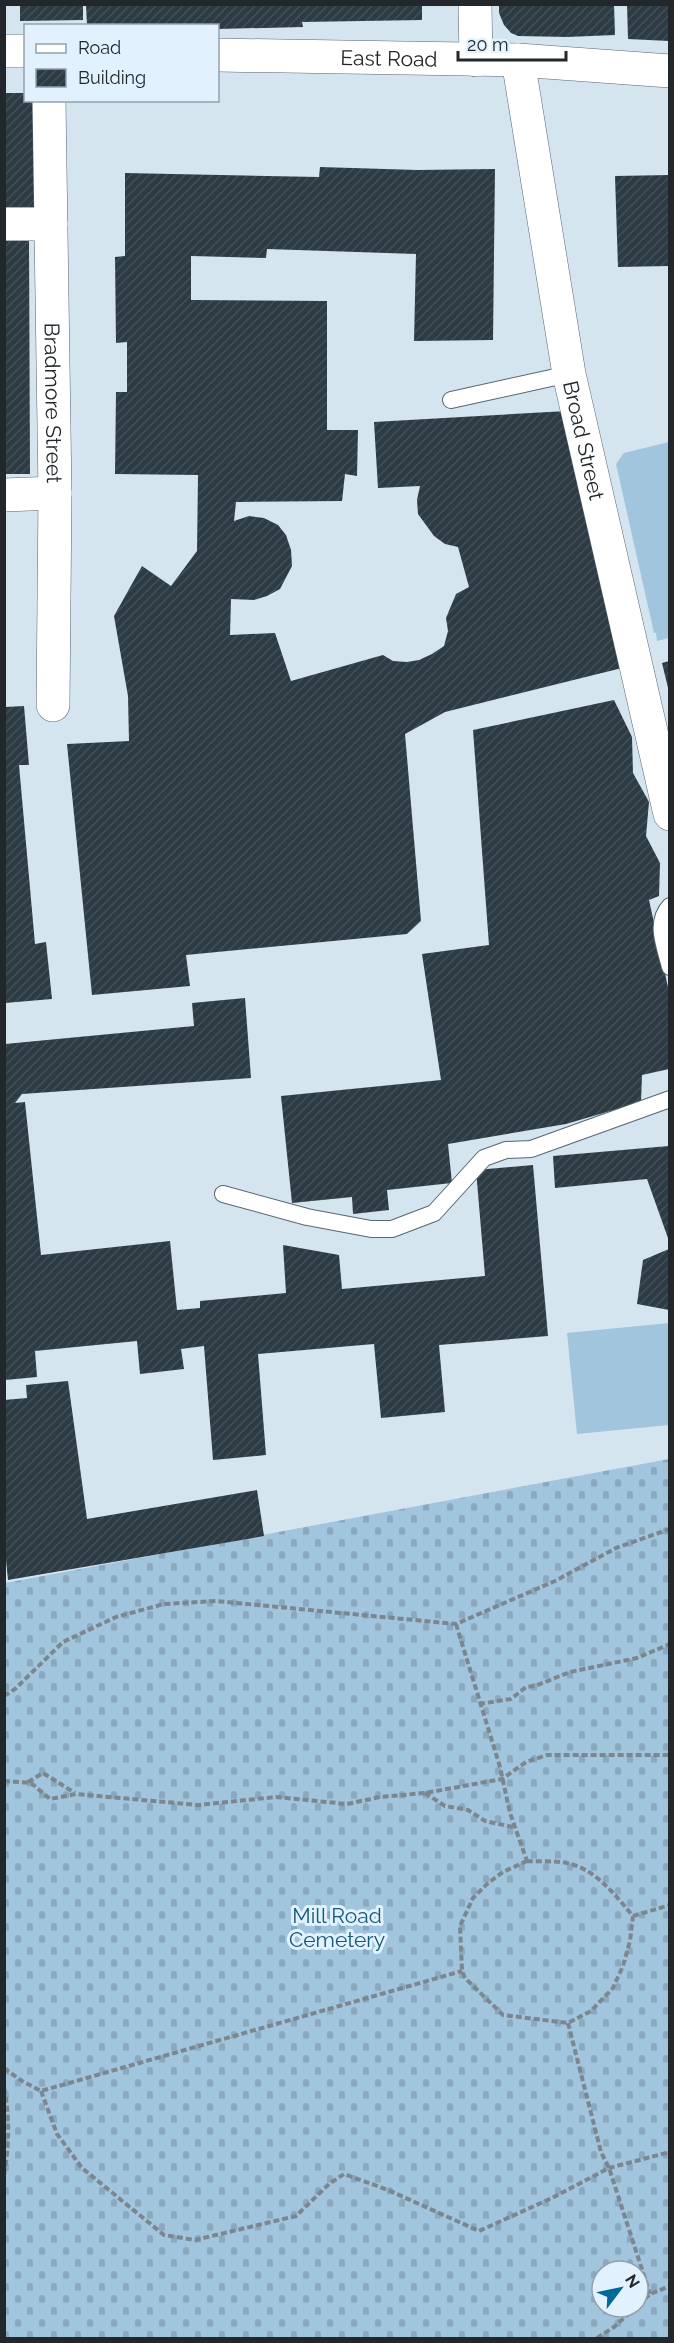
<svg xmlns="http://www.w3.org/2000/svg" width="674" height="2343" font-family="Raleway,sans-serif">
<style>
.cemetery{fill:url(#cemetery-stones);fill-rule:evenodd}
.garden{fill:#a1c5dd}
.building{fill:url(#building-hatch)}
.lines{fill:none;stroke-linecap:round;stroke-linejoin:round}
.service-casing{stroke:#57666f;stroke-width:18}
.minor-casing{stroke:#57666f;stroke-width:34}
.primary-casing{stroke:#57666f;stroke-width:34}
.path{stroke:#7b868e;stroke-width:4;stroke-dasharray:6 3;stroke-linecap:butt}
.service{stroke:#fff;stroke-width:16}
.minor{stroke:#fff;stroke-width:33}
.primary{stroke:#fff;stroke-width:33}
.labels{text-anchor:middle;dominant-baseline:central;stroke-width:6;stroke-linejoin:round;paint-order:stroke}
.street-label{font-size:21px;fill:#21272b;stroke:#e1f2fe}
.park-label{font-size:21px;fill:#185677;stroke:#e1f2fe}
</style>
<defs>
<pattern id="cemetery-stones" width="16" height="16" patternUnits="userSpaceOnUse" patternTransform="scale(1.5)"><rect width="16" height="16" fill="#a1c5dd"/><path d="M2 7V4a2 2 0 0 1 4 0v3zM10 15v-3a2 2 0 0 1 4 0v3z" fill="#8aa9be"/></pattern>
<pattern id="building-hatch" width="6" height="6" patternUnits="userSpaceOnUse" patternTransform="scale(1.5)"><rect width="6" height="6" fill="#2d3b44"/><path d="M-1 1l2-2M0 6l6-6M5 7l2-2" fill="none" stroke="#424f56"/></pattern>
</defs>
<rect width="100%" height="100%" fill="#d4e5f0"/>
<!-- cemetery -->
<path class="cemetery" d="M669,1459V2338H5V1583ZM602,2271H638V2307H602Z"/>
<!-- garden -->
<path class="garden" d="M669,442V638L657,641L656,633H654L616,464L624,453Z
M669,1323V1425L577,1434L567,1333Z"/>
<!-- building -->
<path class="building" d="M20,4H83V20L20,21Z
M499,4H614L615,35L567,37L518,36L511,33L504,25L499,13Z
M627,4H669V41L628,39Z
M86,5H422V20L302,22L303,27L218,29V26H196V24L87,25Z
M4,93H26V100H36L37,213H4Z
M320,167L417,170L495,169L493,340L414,341L416,254L267,249L266,258L191,256V300L327,301V430H358L357,476L345,474L342,501L236,502L234,521L249,516L264,518L278,525L286,535L291,550L292,566L280,589L267,596L254,600L231,599L230,635L275,633L291,681L383,655L393,661L407,662L419,660L432,654L444,646L448,631L446,618L456,594L469,587L458,547L445,544L434,536L418,514L417,500L420,486L378,488L374,422L567,411L622,668L445,712L405,734L421,921L407,934L186,955L190,986L92,995L67,744L129,741L128,696L114,616L142,566L171,586L197,551L198,475L115,474L116,392H127V342L116,343L115,257L125,256V173L319,177Z
M669,175V266L618,267L615,176Z
M4,238H29L30,474H4Z
M669,661V692L662,663Z
M614,700L632,737L633,773L649,802L646,836L660,863L659,896L649,900L669,992V1069L642,1075L641,1102L566,1124L448,1144L452,1183L387,1190L389,1210L353,1214L352,1197L292,1203L281,1096L441,1080L422,954L489,945L473,730Z
M24,706L29,765H19L35,944L46,942L52,999L5,1003V707Z
M245,998L251,1078L22,1094L15,1103L25,1102L41,1255L170,1241L177,1310L200,1308V1301L286,1293L283,1245L339,1255L342,1289L485,1276L476,1170L533,1165L548,1336L439,1345L445,1412L381,1418L374,1344L258,1354L266,1455L213,1460L204,1346L181,1349L184,1369L140,1374L137,1341L35,1351L37,1377L5,1380V1044L194,1026L192,1003Z
M669,1146V1241L647,1179L555,1188L553,1156Z
M669,1249V1310L637,1304L643,1260Z
M68,1381L87,1519L257,1490L264,1536L8,1580L4,1540V1400L27,1398L26,1385Z"/>
<g class="lines">
<!-- service casing -->
<g class="service-casing">
<path id="service" d="M451,400L569,374
M670,906C654,923 665,946 670,967
M223,1194L307,1217L371,1229H392L434,1213L484,1158L506,1150L531,1149L670,1099"/>
</g>
<!-- minor casing -->
<g class="minor-casing">
<g id="minor">
<path d="M475,4L476,60"/>
<path id="s1" d="M518,60L569,374L670,814"/>
<path id="s2" d="M49,100L55,493L53,705"/>
<path d="M4,224H51"/>
<path d="M4,495L55,493"/>
</g>
</g>
<!-- primary casing -->
<g class="primary-casing">
<g id="primary">
<path d="M4,51H26"/>
<path id="s3" d="M218,55L518,60L670,71"/>
</g>
</g>
<!-- path -->
<path class="path" d="M456,1624L500,1767L510,1813L527,1861
M4,1696L15,1689L63,1642L116,1617L164,1604L216,1601L456,1624L555,1581L616,1548L670,1529
M479,1704L511,1699L526,1687L535,1686L570,1672L637,1658L670,1644
M4,1781L31,1783L50,1799L76,1794L198,1805L276,1797L347,1804L380,1797L425,1793L502,1779L526,1762L547,1755H670
M28,1782L43,1773L75,1793
M425,1793L445,1806L468,1810L485,1821L513,1827
M527,1861C541,1862 558,1860 571,1864C598,1872 615,1895 633,1916L630,1941L623,1966L613,1988L591,2011L568,2023L503,2015L465,1978L462,1971L460,1926L473,1898L488,1883L503,1872Z
M633,1916L670,1905
M568,2023L601,2152L609,2168L650,2294
M4,2068L22,2081L41,2091L462,1971
M4,2088C10,2116 9,2147 4,2175
M41,2091L57,2134L82,2168L164,2235L195,2240L296,2216L329,2184L344,2174L388,2190L479,2231L552,2198L609,2168L670,2152
M638,2305L650,2294L670,2286
M597,2338L614,2327L636,2307"/>
<!-- service -->
<use href="#service" class="service"/>
<!-- minor -->
<use href="#minor" class="minor"/>
<!-- primary -->
<use href="#primary" class="primary"/>
</g>
<g class="labels">
<!-- street labels -->
<g class="street-label">
<text stroke="none"><textPath href="#s3" startOffset="171">East Road</textPath></text>
<text stroke="none"><textPath href="#s2" startOffset="303">Bradmore Street</textPath></text>
<text stroke="none"><textPath href="#s1" startOffset="386">Broad Street</textPath></text>
</g>
<!-- park labels -->
<g class="park-label">
<text x="337" y="1915">Mill Road<tspan x="337" dy="24">Cemetery</tspan></text>
</g>
</g>
<!-- border -->
<rect width="674" height="2343" fill="none" stroke="#21272b" stroke-width="12"/>
<!-- legend -->
<rect x="24" y="24" width="195" height="78" fill="#e1f2fe" stroke="#94a1aa" stroke-width="1.5"/>
<rect x="36" y="44" width="30" height="9" fill="#ffffff" stroke="#94a1aa" stroke-width="1.5"/>
<text x="78" y="54" font-size="18" fill="#21272b">Road</text>
<rect x="36" y="69" width="30" height="18" fill="url(#building-hatch)" stroke="#94a1aa" stroke-width="1.5"/>
<text x="78" y="84" font-size="18" fill="#21272b">Building</text>
<!-- north arrow -->
<g transform="translate(620 2289) rotate(58)"><circle r="28" fill="#e1f2fe" stroke="#94a1aa" stroke-width="1.5"/>
<path d="M0-4.5L10 22L0 15L-10 22Z" fill="#006896"/>
<text y="-9" font-size="16" font-weight="bold" text-anchor="middle" fill="#21272b">N</text>
</g>
<!-- scale -->
<path d="M458 51v9h108v-9" fill="none" stroke="#21272b" stroke-width="3"/>
<text x="467" y="51" font-size="18" fill="#21272b" stroke="#e1f2fe" stroke-width="4.5" paint-order="stroke">20 m</text>
</svg>
